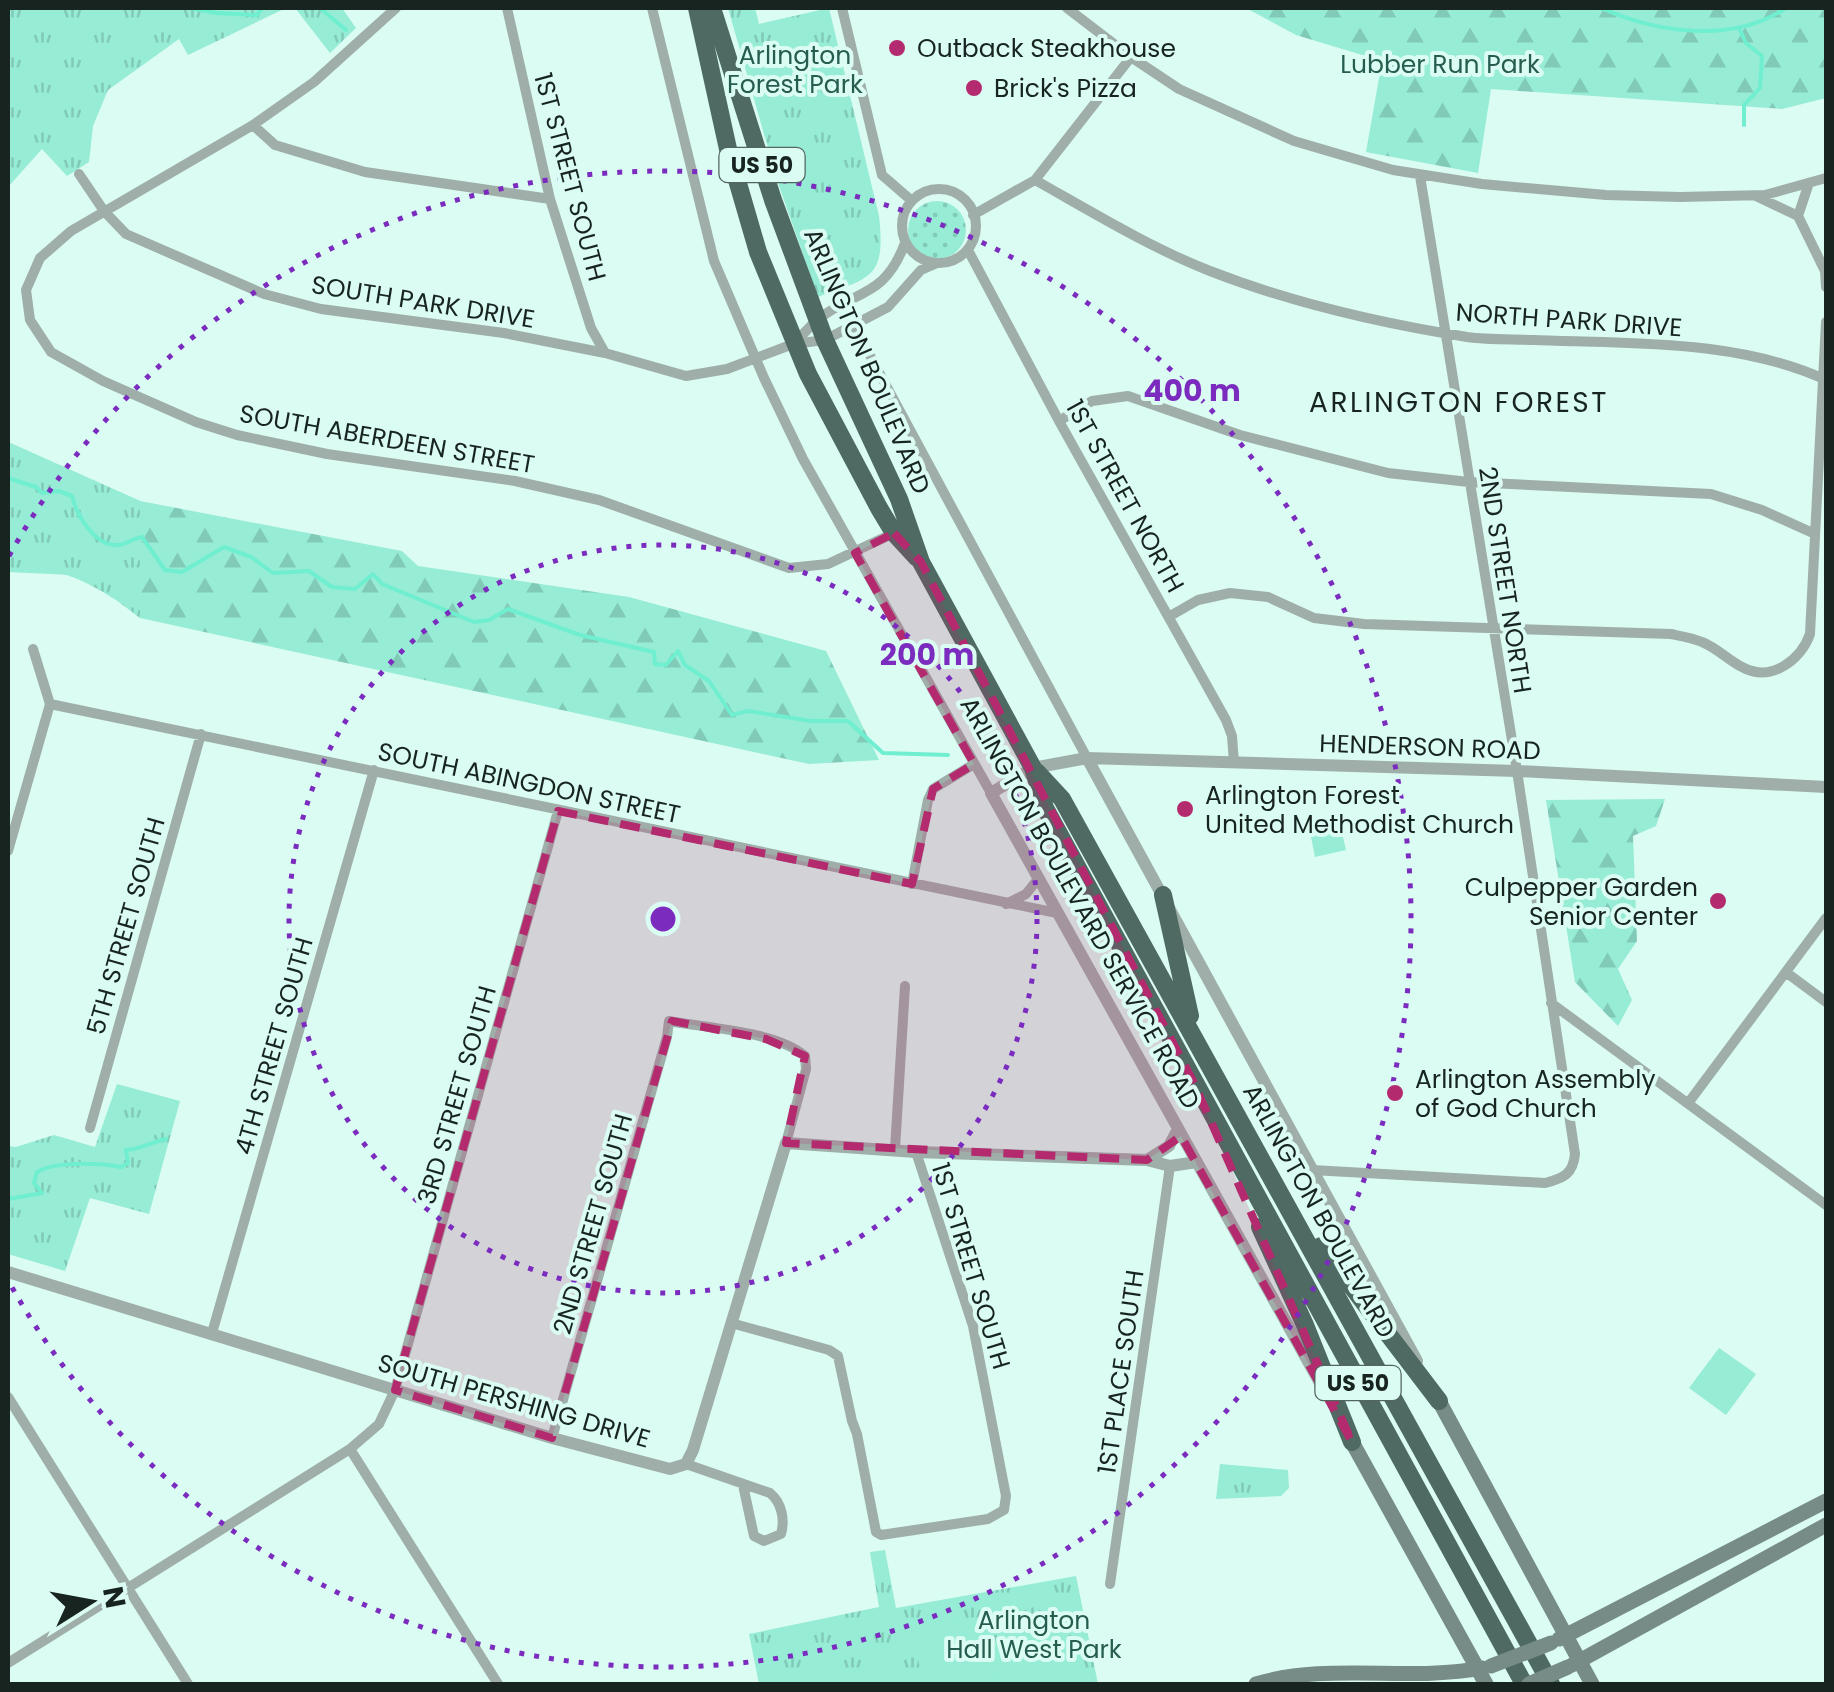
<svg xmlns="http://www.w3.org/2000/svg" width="1834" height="1692" font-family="Poppins,sans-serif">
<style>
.grass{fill:url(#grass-dots)}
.forest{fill:url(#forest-firs)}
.park{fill:url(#park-tufts)}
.garden{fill:#96ecd5}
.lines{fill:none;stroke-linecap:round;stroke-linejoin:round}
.stream{stroke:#6feed0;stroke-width:4}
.minor{stroke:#9faea9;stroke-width:10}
.tertiary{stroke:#9faea9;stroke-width:12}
.secondary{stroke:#778c86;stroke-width:15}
.trunk{stroke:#4e6a62;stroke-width:18}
.secondary-bridge{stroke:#778c86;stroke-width:15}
.marked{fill:#b32b6e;fill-opacity:0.2;stroke:#b32b6e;stroke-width:8;stroke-dasharray:20 12;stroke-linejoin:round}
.ring{fill:none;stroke:#7b2cbf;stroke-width:5;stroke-dasharray:5 10}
.poi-dot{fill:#b32b6e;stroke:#dafcf2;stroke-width:4}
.labels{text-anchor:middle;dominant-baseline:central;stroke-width:8;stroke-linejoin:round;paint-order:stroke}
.shield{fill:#dafcf2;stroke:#52655f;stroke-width:2.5}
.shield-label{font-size:22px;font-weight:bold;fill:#172420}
.poi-label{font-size:25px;fill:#172420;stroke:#dafcf2;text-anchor:start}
.park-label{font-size:25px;fill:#275c50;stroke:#dafcf2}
.street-label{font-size:25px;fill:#172420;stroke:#dafcf2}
.neighbourhood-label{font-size:28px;letter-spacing:2.5px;fill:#172420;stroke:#dafcf2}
.centre{fill:#7b2cbf;stroke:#dafcf2;stroke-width:5}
.ring-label{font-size:30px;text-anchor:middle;font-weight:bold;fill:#7b2cbf;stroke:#dafcf2;stroke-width:8;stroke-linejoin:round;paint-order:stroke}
</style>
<defs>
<pattern id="grass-dots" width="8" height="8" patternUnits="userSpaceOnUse" patternTransform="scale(2.5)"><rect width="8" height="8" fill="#96ecd5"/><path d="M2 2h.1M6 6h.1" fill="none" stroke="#81cab7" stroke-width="1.8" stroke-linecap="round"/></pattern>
<pattern id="forest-firs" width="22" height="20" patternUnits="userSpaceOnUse" patternTransform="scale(2.5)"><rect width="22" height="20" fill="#96ecd5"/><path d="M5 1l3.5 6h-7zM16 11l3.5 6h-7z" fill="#81cab7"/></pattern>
<pattern id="park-tufts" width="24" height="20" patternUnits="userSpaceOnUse" patternTransform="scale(2.5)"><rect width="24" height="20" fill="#96ecd5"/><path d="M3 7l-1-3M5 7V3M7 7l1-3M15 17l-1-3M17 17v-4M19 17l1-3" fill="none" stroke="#81cab7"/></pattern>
</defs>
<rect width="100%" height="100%" fill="#dafcf2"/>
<!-- grass -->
<path class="grass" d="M908 230a29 29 0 1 1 58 0a29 29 0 1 1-58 0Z"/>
<!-- forest -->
<path class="forest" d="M1246,8H1826V98L1782,109L1491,89L1478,173L1366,152L1382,61L1296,35Z
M8,442L140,501L402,551L418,566L629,597L826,651L879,760L809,764L140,618C103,588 56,560 8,572Z
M1665,799L1656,826L1633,836L1637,941L1618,969L1632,1000L1618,1026L1575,982L1546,800Z"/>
<!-- park -->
<path class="park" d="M8,8H286L188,55L179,39L108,90L93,126L89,162L67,176L42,149L8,187Z
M295,8H342L356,28L330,53Z
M728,8H755L759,24L829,8L879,216C886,279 871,277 818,297L778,183Z
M8,442L140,501V618L115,598L72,575L8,572Z
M1339,820L1346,850L1315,857L1309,827Z
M117,1084L180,1101L149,1214L90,1198L65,1271L8,1254V1146L16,1147L54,1135L95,1147Z
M1220,1464L1288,1470L1289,1488L1281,1496L1216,1499Z
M885,1550L896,1608L1076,1576L1098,1684H759L749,1634L879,1607L870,1552Z"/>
<!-- garden -->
<path class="garden" d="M1719,1348L1756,1374L1726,1415L1689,1388Z
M1066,1612L1074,1684H1002L995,1619Z
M986,1617L993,1684H921L915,1624Z"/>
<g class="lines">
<!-- stream -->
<path class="stream" d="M191,8L216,13L257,15L262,8
M320,8L346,30
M1601,8C1658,33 1732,44 1786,8
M1740,30L1746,43L1762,56L1760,88L1744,105V125
M8,478L36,487L42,493L58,491L72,496C77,516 95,547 119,545C127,544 133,538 142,537L165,570L182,572L224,547L251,557L273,573L309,571L332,587L355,589L373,574L382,584L474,622L489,620L508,609L580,635L654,652L655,664L666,665L678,651L685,665L709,681L732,715L748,711L811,721H848L883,753L948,755
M8,1199L42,1193L34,1183L37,1172C56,1161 99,1163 121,1167L128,1163L126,1150C142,1149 151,1142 166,1139"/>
<!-- minor -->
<path class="minor" d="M396,8L314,82L253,125L71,231L40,258L26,290L30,320L51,352L103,381L196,422L237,435L327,454L515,481L599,500L789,568L828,564L894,533
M507,8L550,199L591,328L605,353
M652,8L714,261L764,378L803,459L991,793
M842,8L882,175L912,201
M1067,8L1131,57L1179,89L1294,141L1393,170L1482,184L1606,195L1680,197L1765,195L1826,178
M253,125L275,145L365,172L550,199
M79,174L104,211L126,234L264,294L321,309L504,333L605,353L686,376L727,369L793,344L825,340L888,307L921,270L935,264
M1035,180C1092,212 1149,247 1210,271C1292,303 1379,323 1467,337C1489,340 1512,339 1535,340C1631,344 1737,339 1826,380
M902 226a37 37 0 1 1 74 0a37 37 0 1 1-74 0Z
M1756,196L1798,216L1825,271L1826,287
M973,215L1035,180L1131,57
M1798,216L1809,183
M969,252L1059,421L1226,720L1232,736L1234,763
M854,326L1087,758
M794,343C802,336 809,327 817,320C856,289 884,299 905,243
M1059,421L1092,401L1128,396L1240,435L1388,473L1469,482L1711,494L1762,510L1815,534
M1170,616L1198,600L1230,593L1268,597L1314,618L1364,624L1671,634C1681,636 1693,638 1702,642C1717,648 1728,660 1742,667C1771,683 1801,660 1810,634L1826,322
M33,649L50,704L1057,913
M8,851L50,704
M912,884L928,800L933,789L974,764
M1006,904L1026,894L1038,879
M1787,973L1826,1002
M1551,1003L1826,1205
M1689,1102L1826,918
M90,1128L201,734
M895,1149L905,986
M1312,1170L1545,1183C1564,1178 1573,1174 1575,1154L1517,771L1420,176
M731,1323L829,1350L838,1356L852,1421L857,1434L876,1532L881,1535L988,1519L1004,1510L1006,1496L973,1326L916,1152
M212,1333L374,770
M8,1397L188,1684
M552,1438L667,1037L669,1021C706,1028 776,1031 805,1056L806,1069L786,1143
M350,1449L498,1684
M686,1464L770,1493C782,1503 785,1520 781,1534L764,1541L754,1536L743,1485
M1110,1584L1170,1166
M8,1663L350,1449L379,1424L395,1390L558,811"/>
<!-- tertiary -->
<path class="tertiary" d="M1087,758L1417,1361
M1147,1160L1169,1146L1178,1129
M8,1272L552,1438L670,1469L686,1464L693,1450L786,1143L916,1152L1147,1160L1170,1166L1197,1162
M1324,1390L991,793L1033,768L1087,758L1517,771L1826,787"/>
<!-- secondary -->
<path class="secondary" d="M1439,1401L1592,1684
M1352,1442L1486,1684
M1559,1639L1826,1501
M1572,1665L1826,1525
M1256,1684C1328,1662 1408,1682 1482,1668"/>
<!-- trunk -->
<path class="trunk" d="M697,8L728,149L758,252L808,374L879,508L894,533L917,558
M712,8L773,200L825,340L899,499L921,562L1033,768L1045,808L1524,1684
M1037,772L1062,799L1551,1684
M1163,895L1190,1016
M1260,1227L1305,1325L1352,1442
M1321,1246L1439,1401"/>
<!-- secondary-bridge -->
<path class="secondary-bridge" d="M1491,1666L1551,1643
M1529,1684L1568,1667"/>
</g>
<!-- marked area -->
<path class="marked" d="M894,533L921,562L1193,1081L1352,1442L1181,1136L1147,1160L786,1143L805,1056L766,1039L672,1021L552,1438L395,1390L558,811L912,884L933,789L974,764L855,553Z"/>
<!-- distance rings -->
<g class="ring">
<circle cx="663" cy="919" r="374"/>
<path d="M9 556A748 748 0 1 1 9 1282"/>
</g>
<!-- markers -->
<g class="poi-dot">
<circle cx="897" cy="48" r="10"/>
<circle cx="974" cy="88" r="10"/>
<circle cx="1185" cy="809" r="10"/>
<circle cx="1718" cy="901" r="10"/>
<circle cx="1395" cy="1093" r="10"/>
</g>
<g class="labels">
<!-- shield labels -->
<g class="shield">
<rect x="719.5" y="148" width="85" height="34" rx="8"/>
<rect x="1315.5" y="1366" width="85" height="34" rx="8"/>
</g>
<g class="shield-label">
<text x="762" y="165">US 50</text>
<text x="1358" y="1383">US 50</text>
</g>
<!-- poi labels -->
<g class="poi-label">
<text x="917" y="48">Outback Steakhouse</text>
<text x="994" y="88">Brick's Pizza</text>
<text x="1205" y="795">Arlington Forest<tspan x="1205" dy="29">United Methodist Church</tspan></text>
<text x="1698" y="887" text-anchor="end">Culpepper Garden<tspan x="1698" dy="29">Senior Center</tspan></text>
<text x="1415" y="1079">Arlington Assembly<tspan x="1415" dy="29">of God Church</tspan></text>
</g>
<!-- park labels -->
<g class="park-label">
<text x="795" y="55">Arlington<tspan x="795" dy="29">Forest Park</tspan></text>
<text x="1440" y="64">Lubber Run Park</text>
<text x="1034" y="1620">Arlington<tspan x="1034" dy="29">Hall West Park</tspan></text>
</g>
<!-- street labels -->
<g class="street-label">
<text transform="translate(570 177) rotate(75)">1ST STREET SOUTH</text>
<text transform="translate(423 302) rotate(9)">SOUTH PARK DRIVE</text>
<text transform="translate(1569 320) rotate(4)">NORTH PARK DRIVE</text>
<text transform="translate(867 361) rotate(67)">ARLINGTON BOULEVARD</text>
<text transform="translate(387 439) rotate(10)">SOUTH ABERDEEN STREET</text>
<text transform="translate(1125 496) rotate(61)">1ST STREET NORTH</text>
<text transform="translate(1505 580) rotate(81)">2ND STREET NORTH</text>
<text transform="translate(1430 747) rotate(2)">HENDERSON ROAD</text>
<text transform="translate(529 783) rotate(12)">SOUTH ABINGDON STREET</text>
<text transform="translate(1080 903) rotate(61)">ARLINGTON BOULEVARD SERVICE ROAD</text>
<text transform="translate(126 926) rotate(-74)">5TH STREET SOUTH</text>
<text transform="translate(274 1046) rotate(-74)">4TH STREET SOUTH</text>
<text transform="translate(457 1095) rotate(-74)">3RD STREET SOUTH</text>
<text transform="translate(1319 1211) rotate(61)">ARLINGTON BOULEVARD</text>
<text transform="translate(593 1224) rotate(-74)">2ND STREET SOUTH</text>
<text transform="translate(971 1266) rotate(73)">1ST STREET SOUTH</text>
<text transform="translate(1121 1372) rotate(-82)">1ST PLACE SOUTH</text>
<text transform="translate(514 1401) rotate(16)">SOUTH PERSHING DRIVE</text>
</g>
<!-- neighbourhood labels -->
<g class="neighbourhood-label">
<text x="1459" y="402">ARLINGTON FOREST</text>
</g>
</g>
<circle cx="663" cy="919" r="15" class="centre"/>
<g class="ring-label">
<text x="1192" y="401">400 m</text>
<text x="927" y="665">200 m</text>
</g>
<!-- border -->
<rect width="1834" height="1692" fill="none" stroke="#172420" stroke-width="20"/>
<!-- north arrow -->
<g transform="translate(90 1602) rotate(79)" stroke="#dafcf2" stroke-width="8" paint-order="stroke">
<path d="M0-8L18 38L0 25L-18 38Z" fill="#172420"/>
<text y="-15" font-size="28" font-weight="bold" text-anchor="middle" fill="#172420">N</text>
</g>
</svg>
